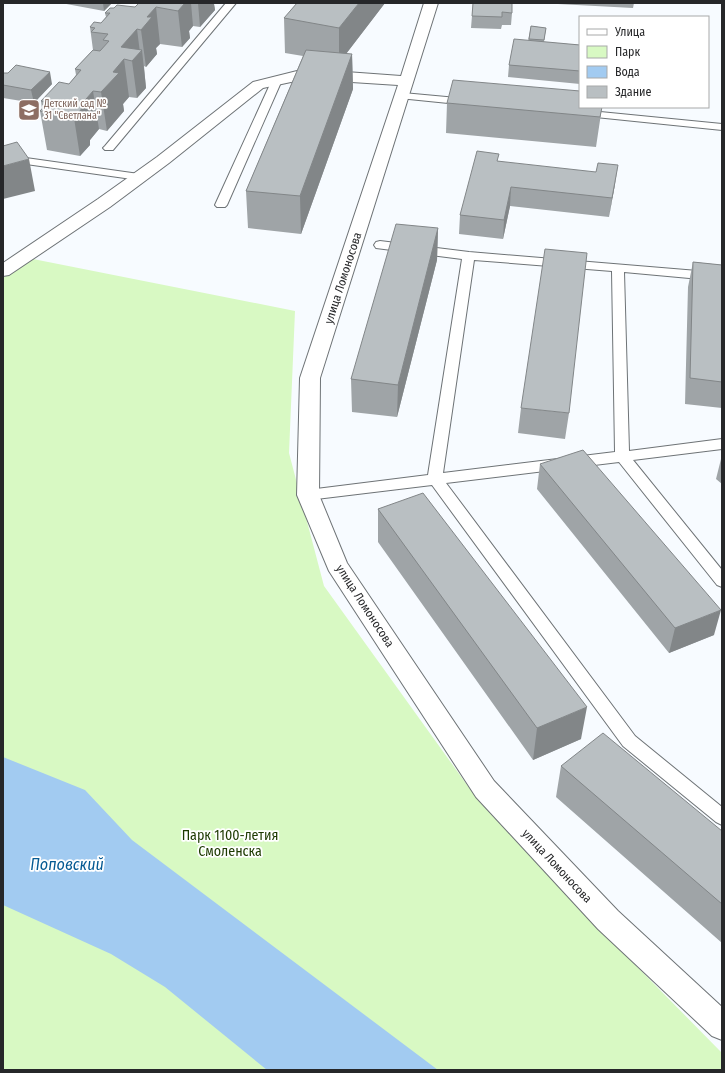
<svg xmlns="http://www.w3.org/2000/svg" width="725" height="1073" font-family="'Fira Sans Condensed',sans-serif">
<style>
.green{fill:#d8f9c3}
.water{fill:#a2cbf1}
.lines{fill:none;stroke-linecap:round;stroke-linejoin:round}
.lane-casing{stroke:#6e7376;stroke-width:2}
.street-casing{stroke:#6e7376;stroke-width:2}
.lane{fill:#fff;fill-rule:evenodd}
.street{fill:#fff;fill-rule:evenodd}
.wall{fill:#9fa4a7}
.shaded-wall{fill:#828688}
.building{fill:#b9bfc2;stroke:#828688}
.labels{text-anchor:middle;dominant-baseline:central;stroke-width:3.5;stroke-linejoin:round;paint-order:stroke}
.far-education-label{font-size:10px;fill:#785e54;stroke:#fff;text-anchor:start}
.street-label{font-size:12px;fill:#262729;stroke:#fff}
.near-park-label{font-size:14px;fill:#1d3a01;stroke:#fff}
.near-water-label{font-size:16px;font-style:italic;fill:#055a93;stroke:#fff}
</style>
<rect width="100%" height="100%" fill="#f7fbff"/>
<!-- green -->
<path class="green" d="M33,259L295,311L289,453L324,586L470,789L599,928L722,1053V1070H3V278Z"/>
<!-- water -->
<path class="water" d="M3,757L85,790L132,840L438,1070H267L165,987L111,954L3,905Z"/>
<g class="lines">
<!-- lane casing -->
<g class="lane-casing">
<path id="lane" d="M226,3H236L113,150H105L103,148L105,146Z
M277,77L282,80L227,205L225,207H217L215,205L272,80Z
M403,93L468,99L473,102L468,105L399,98L398,96L399,94Z
M580,110L722,124V130L576,115L575,113Z
M26,158L139,174L143,175L145,177L143,179L139,180L26,164L3,169V163Z
M380,241L469,252L722,273V281L624,272L629,451L722,439V449L633,460L722,570V587L717,585L619,462L446,483L635,736L722,807V825L716,822L623,746L432,485L308,500L303,499L301,495L303,491L308,490L428,475L462,259L376,248L374,245L376,242ZM474,260L612,271L615,452L443,473Z"/>
</g>
<!-- street casing -->
<g class="street-casing">
<path id="street" d="M424,3H438L320,378L319,495L347,563L494,781L618,911L722,1007V1040L712,1036L598,929L476,797L329,571L297,495L300,378L398,85L305,79L263,88L169,163L110,207L9,275L3,276V263L98,199L157,157L253,82L305,69L401,76Z"/>
</g>
<!-- lane -->
<use href="#lane" class="lane"/>
<!-- street -->
<use href="#street" class="street"/>
</g>
<!-- wall -->
<path class="wall" d="M61,3H112L104,11Z
M139,3H215L214,4L215,10L200,27L193,26L189,31L190,38L182,47L160,44L156,48L157,54L146,67L144,66L146,88L137,98L129,97L123,104L124,111L107,131L99,129L90,140V145L80,156L47,150L40,111L42,109L41,101L69,84L76,75L75,69L93,50L90,27L101,23L106,17L105,13L114,8L135,7Z
M385,3L346,54H352L353,89L301,234L248,228L246,191L303,56L285,53L284,18Z
M473,3L512,13L511,25H502L501,29L471,28Z
M539,3H634L633,8Z
M531,26L546,28L544,42L580,45V84L508,77L509,65L528,41Z
M3,73L52,84L34,103L3,98Z
M447,103L602,107L596,147L446,133Z
M498,161L615,184L609,217L510,206L503,239L459,234L460,215Z
M438,228L437,260L397,417L352,412L351,379Z
M693,262L722,265V408L685,404L688,287Z
M521,408L569,413L565,439L518,433Z
M722,455V484L716,479Z
M540,464L714,635L669,653L537,489Z
M378,509L581,739L533,760L378,542Z
M561,766L722,831V943L556,797Z"/>
<!-- shaded-wall -->
<path class="shaded-wall" d="M103,3H112L104,11Z
M181,3H191L193,26L189,31L190,38L182,47L178,11Z
M198,3H215L214,4L215,10L200,27Z
M359,3H385L339,63V28Z
M156,7L160,44L156,48L157,54L146,67L141,30L147,17Z
M137,29L140,53L142,50L146,88L137,98L132,61L124,59L129,97L123,104L124,111L107,131L101,92L113,72L121,47Z
M352,54L353,89L301,234L300,196Z
M50,72L52,84L34,103L31,90Z
M93,91L99,129L90,140V145L80,156L74,118L80,106Z
M29,159L35,191L3,199V166Z
M618,165L615,184L609,217L612,198Z
M511,187L510,206L503,239L504,220Z
M438,228L437,260L397,417L398,385Z
M721,610L714,635L669,653L675,628Z
M587,707L581,739L533,760L537,728Z"/>
<!-- building -->
<path class="building" d="M139,3H185L178,11L156,7L147,17H152L141,30L137,29L121,47L142,50L132,61L124,59L113,72L119,73L101,92L93,91L80,106H84L74,118L40,111L48,102L41,101L59,82L69,84L81,70L75,69L93,50L100,51L109,41L103,40L108,34L91,32L95,28L90,27L94,22L101,23L110,13H105L110,8H114L117,5L135,7Z
M297,3H359L339,28L284,18Z
M473,3H512V13L502,12V17L472,16Z
M531,26L546,28L544,40L529,39Z
M514,39L580,45V71L509,65Z
M306,50L352,54L300,196L246,191Z
M16,65L50,72L31,90L3,85V73H8Z
M453,80L580,91V107H602L600,117L447,103Z
M17,142L29,159L3,166V146Z
M477,151L499,154L497,161L596,172L598,163L618,165L612,198L511,187L504,220L460,215Z
M396,224L438,228L398,385L351,379Z
M545,249L587,253L569,413L521,408Z
M693,262L722,265V382L690,378Z
M583,450L721,610L675,628L540,464Z
M423,493L587,707L537,728L378,509Z
M603,733L722,831V904L561,766Z"/>
<!-- icons -->
<defs>
<g id="school-square" transform="scale(1.15)"><rect x="-9" y="-9" width="18" height="18" rx="4" fill="#8d6e63" stroke="#fff"/><path d="M0-5L7-2L0 1L-7-2ZM-4 1L0 2.5L4 1V4Q0 6-4 4Z" fill="#fff"/></g>
</defs>
<g fill-rule="evenodd">
<use href="#school-square" x="29" y="110"/>
</g>
<g class="labels">
<!-- far-education labels -->
<g class="far-education-label">
<text x="44" y="104">Детский сад №<tspan x="44" dy="12">31 "Светлана"</tspan></text>
</g>
<!-- street labels -->
<g class="street-label">
<text transform="translate(343 278) rotate(-72)">улица Ломоносова</text>
<text transform="translate(365 606) rotate(57)">улица Ломоносова</text>
<text transform="translate(557 866) rotate(47)">улица Ломоносова</text>
</g>
<!-- near-park labels -->
<g class="near-park-label">
<text x="230" y="835">Парк 1100-летия<tspan x="230" dy="16">Смоленска</tspan></text>
</g>
<!-- near-water labels -->
<g class="near-water-label">
<text x="67" y="864">Поповский</text>
</g>
</g>
<!-- border -->
<rect width="725" height="1073" fill="none" stroke="#262729" stroke-width="8"/>
<!-- legend -->
<rect x="579" y="16" width="130" height="92" fill="#ffffff" stroke="#a8a9a9"/>
<rect x="587" y="29" width="20" height="6" fill="#ffffff" stroke="#a8a9a9"/>
<text x="615" y="36" font-size="12" fill="#262729">Улица</text>
<rect x="587" y="46" width="20" height="12" fill="#d8f9c3" stroke="#a8a9a9"/>
<text x="615" y="56" font-size="12" fill="#262729">Парк</text>
<rect x="587" y="66" width="20" height="12" fill="#a2cbf1" stroke="#a8a9a9"/>
<text x="615" y="76" font-size="12" fill="#262729">Вода</text>
<rect x="587" y="86" width="20" height="12" fill="#b9bfc2" stroke="#a8a9a9"/>
<text x="615" y="96" font-size="12" fill="#262729">Здание</text>
</svg>
